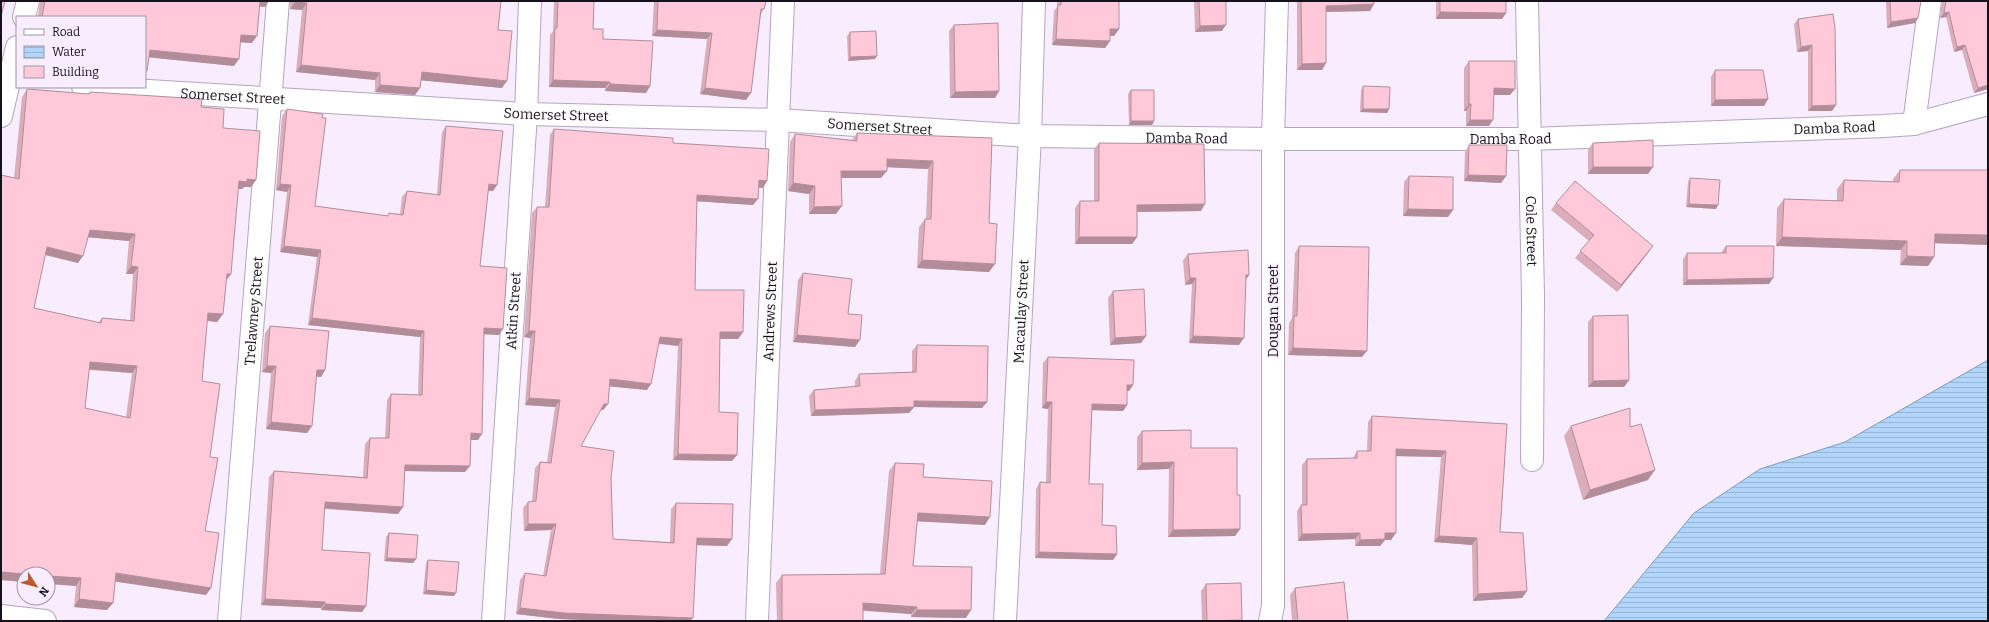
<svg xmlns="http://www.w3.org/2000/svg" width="1989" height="622" font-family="Bitter,serif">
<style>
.water{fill:url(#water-rules);stroke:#839bb7}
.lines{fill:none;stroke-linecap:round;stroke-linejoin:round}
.street-casing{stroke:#b4a5c0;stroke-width:24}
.secondary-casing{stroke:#b4a5c0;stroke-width:24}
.street{stroke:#fff;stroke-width:22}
.secondary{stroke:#fff;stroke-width:22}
.wall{fill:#dbadbb;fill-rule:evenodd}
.shaded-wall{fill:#b28d99}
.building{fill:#ffc9da;stroke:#b28d99;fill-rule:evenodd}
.labels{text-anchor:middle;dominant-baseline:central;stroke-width:3;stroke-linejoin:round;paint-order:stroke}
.street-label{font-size:14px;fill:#17111b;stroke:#f7edfe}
</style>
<defs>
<pattern id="water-rules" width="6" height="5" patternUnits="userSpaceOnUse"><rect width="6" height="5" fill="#b1d6fa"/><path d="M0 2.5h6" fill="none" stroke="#98b7d6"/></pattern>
</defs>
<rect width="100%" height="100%" fill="#f7edfe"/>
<!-- water -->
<path class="water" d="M1988,360V621H1604L1694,513L1760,469L1845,442Z"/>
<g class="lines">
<!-- street casing -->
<g class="street-casing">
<g id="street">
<path id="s1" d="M1527,1L1533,296L1532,460"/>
<path d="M24,17L28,1"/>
<path id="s2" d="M83,87L526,114L778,120L1030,136L1273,139H1530L1884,126L1914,124L1988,104"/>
<path d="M1,116L17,47"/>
<path d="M1914,124L1930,1"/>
<path id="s3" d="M229,621L278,1"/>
<path id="s4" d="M493,621L526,114L530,1"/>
<path id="s5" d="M757,621L783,1"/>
<path d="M1270,621L1273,606V139L1277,1"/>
</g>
</g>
<!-- secondary casing -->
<g class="secondary-casing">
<g id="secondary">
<path d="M1,616L45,621"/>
<path id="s6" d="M1005,621L1030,136L1034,1"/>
</g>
</g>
<!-- street -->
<use href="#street" class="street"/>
<!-- secondary -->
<use href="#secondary" class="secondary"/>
</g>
<!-- wall -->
<path class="wall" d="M40,1H269L265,7L260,6L252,43L240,42L234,66L149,57L145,17H38Z
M289,1H501L498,30L502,88L421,80L420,88L415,95L375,92V80L296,72L302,10L290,9Z
M554,1H594L593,29L650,86L646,93L605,91V88L549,87L550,35L553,31Z
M654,1H766L764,9L761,14L746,100L700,94L707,39L652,36Z
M1057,1H1119V29L1114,36H1110V41L1105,48L1052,45L1054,11L1057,7Z
M1194,1H1226L1222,31L1195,32Z
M1297,1H1374V4L1370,11L1326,12V63L1322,70H1297Z
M1436,1H1506V13L1502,19H1436Z
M1886,1H1921L1915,23L1887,28Z
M1942,1H1988V89L1974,93L1962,50L1954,52L1946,17L1940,18Z
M1798,19L1835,28L1832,111H1808V51L1797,52L1794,24Z
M954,25L999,91L995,98H950L949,31Z
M850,32L875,59L848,61L847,36Z
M1469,61L1510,95H1494L1489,126H1466V111H1464V68Z
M1715,70L1768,99L1764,106H1711V77Z
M1363,86L1389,109L1387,113L1360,112L1361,90Z
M27,89L88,94L90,92L201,107L223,128L256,180L251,187H244L242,189H238L226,281L223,314L217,322L207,321L202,381L210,457L205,531L211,588L206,595L115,581L113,603L107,610L74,607L76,586L24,574V582L1,580V175L14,178L22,97ZM88,237L129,241L126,274H133L130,320L102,318L98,323L34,308L45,255L78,263ZM89,370L132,373L126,417L85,408Z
M1131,90L1154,121L1152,125H1129L1128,94Z
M287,109L315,206L387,216L389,213L400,214L402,197L407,191L437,195L442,132L446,126L497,185L493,191H488L480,266L499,335L484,334L478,440H471L465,472L405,471L403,507L398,514L324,509L322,550L366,606L362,612L321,610V608L261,605L269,477L274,471L363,477L365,444L370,438H385L387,400L391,394L418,395L420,337L308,325L317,257L280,252L287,192L276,190L282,116Z
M554,129L673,143L767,181L763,188L758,187L753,205L697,201L695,290L743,332L738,339H720L719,412L737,455L732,461L673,460L678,346L659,344L647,390L609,386L608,404L603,410H600L581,446L611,478L613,539L670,542L671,509L676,503L727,546L697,545L690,621H607L559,619L516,614L520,580L525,573L543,576L551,530L524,531L523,508L528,502L532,501L535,468L540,462H547L555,407L525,405L530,338L524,337L532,213L537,207H545L550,135Z
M857,133L992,138L989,223V272L917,268L919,227L925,219H926L928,169L887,167L881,178H841L836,214H809V194L788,191L790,142L795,134L852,140Z
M1099,143L1201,211L1137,212V237L1132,244H1075V208L1080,201H1094V149Z
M1593,143L1648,174H1588V149Z
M1469,145L1506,176L1501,183L1464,181L1465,152Z
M1900,170L1988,245L1935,243L1934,257L1928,266L1900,265L1901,250L1776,246L1777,208L1784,199L1837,201V189L1844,180L1893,182V179Z
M1409,176L1448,217L1403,216L1404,182Z
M1690,178L1716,209L1686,207L1688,182Z
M1556,203L1648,253L1617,292L1575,258L1589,241L1551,210Z
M1299,246L1362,357L1288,355L1289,323L1292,318L1295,253Z
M1726,246L1773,278L1769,284L1683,285V259L1687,253H1722V251Z
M1188,254L1249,275L1246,280L1239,345L1189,343L1192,284L1185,285L1183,260Z
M803,273L848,314L855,347L793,342L798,280Z
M1113,291L1146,336L1141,343L1110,345L1108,298Z
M1593,316L1629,380L1624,387H1588V322Z
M270,326L325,370L321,377H316L312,426L307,433L266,429L271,373L262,372L265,333Z
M917,345L987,402L982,408L914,407L909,413L811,416L809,396L814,390L855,387V381L859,374L912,372V351Z
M1048,357L1133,385L1129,391H1127V405L1123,411L1092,410L1089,484L1102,525L1117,554L1113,560L1035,558L1036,489L1040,482H1046L1048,409L1042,408L1043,363Z
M1372,416L1507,424L1500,532L1527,591L1522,598L1473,601L1472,545L1434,542L1441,457L1396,456L1391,540H1385L1380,546H1355V539L1298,541L1297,511L1301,505H1302V465L1307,459L1353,458L1357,451H1367L1368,422Z
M1571,426L1630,427L1648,480L1583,500L1564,436Z
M1142,431L1191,448L1237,495L1240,529L1235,536L1168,537L1169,469L1137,470V437Z
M895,463L923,477L985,525L917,521L913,566L966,618L911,617V614L863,611V621H777L776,583L782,575L880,574L889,471Z
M389,533L416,559L413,563L384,561L386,537Z
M428,560L454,596L423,594L426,563Z
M1206,584L1242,620L1241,621H1202L1201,591Z
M1295,588L1348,621H1292L1290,595Z"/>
<!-- shaded-wall -->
<path class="shaded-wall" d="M259,1H269L265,7L255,6Z
M295,2L307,3L302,10L290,9Z
M1374,4L1370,11L1322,12L1326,6Z
M1440,12L1506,13L1502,19H1436Z
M1949,12L1946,17L1940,18L1944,13Z
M1918,18L1915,23L1887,28L1891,22Z
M1226,25L1222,31L1195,32L1200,26Z
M1110,29H1119L1114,36L1106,35Z
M657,30L712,33L707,39L652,36Z
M241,35L257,36L252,43L236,42Z
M1056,39L1110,41L1105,48L1052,45Z
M1812,45L1808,51L1797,52L1801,47Z
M1965,45L1962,50L1954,52L1957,47Z
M150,50L239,59L234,66L145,57Z
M877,56L875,59L848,61L850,57Z
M1326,63L1322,70H1297L1302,64Z
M301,65L380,73L375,80L296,72Z
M422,72L507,81L502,88L417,80Z
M553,80L610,82L605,88L549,87Z
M610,84L650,86L646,93L605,91Z
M380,85L420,88L415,95L375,92Z
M1988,85V89L1974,93L1978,88Z
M705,88L751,93L746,100L700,94Z
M1494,88L1515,89L1510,95H1489Z
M999,91L995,98H950L955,92Z
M1768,99L1764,106H1711L1715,100Z
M1469,104H1471L1466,111H1464Z
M1836,105L1832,111H1808L1812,106Z
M1363,109H1389L1387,113L1360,112Z
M1470,120H1493L1489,126H1466Z
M1131,121H1154L1152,125H1129Z
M887,159L933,161L928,169L881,167Z
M1593,167H1653L1648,174H1588Z
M841,171H887L881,178H836Z
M1468,175L1506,176L1501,183L1464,181Z
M247,179L256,180L251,187H244L242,189H233L239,181Z
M759,180L767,181L763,188L754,187Z
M793,183L815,186L809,194L788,191Z
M280,184L291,185L287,192L276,190Z
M489,184L497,185L493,191L484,190Z
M697,195L758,199L753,205L692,201Z
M1205,204L1201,211L1132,212L1137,205Z
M1689,204L1718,205L1716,209L1686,207Z
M842,206L836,214H809L814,207Z
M1408,209L1453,210L1448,217L1403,216Z
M90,230L135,234L129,241L85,237Z
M1935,234L1988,235V245L1929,243Z
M1079,237H1137L1132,244H1075Z
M1782,237L1907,241L1901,250L1776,246Z
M284,246L321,250L317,257L280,252Z
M1653,246L1648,253L1617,292L1621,285Z
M47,247L83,256L78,263L42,254Z
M1907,256L1934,257L1928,266L1900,265Z
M922,260L995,264L989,272L917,268Z
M131,266L138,267L133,274H126Z
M227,274H231L225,282Z
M1246,275H1249L1244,281Z
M1190,278H1196L1192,284L1185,285Z
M1773,278L1769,284L1683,285L1687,280Z
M208,313L223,314L217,322L203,320Z
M312,318L424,331L420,337L308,325Z
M484,328L503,329L499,335L480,334Z
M529,331H535L530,338L524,337Z
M720,332H743L738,339H716Z
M797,335L860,340L855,347L793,342Z
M1146,336L1141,343L1110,345L1115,338Z
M1193,336L1244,338L1239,345L1189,343Z
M660,337L682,339L678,346L655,343Z
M1293,348L1367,351L1362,357L1288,355Z
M90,362L137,366L132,373L85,369Z
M267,366H276L271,373L262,372Z
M317,370H325L321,377L312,376Z
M610,379L651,384L647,390L605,386Z
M1629,380L1624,387H1588L1593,381Z
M1127,385H1133L1129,391H1123Z
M529,398L560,400L555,407L525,405Z
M914,401L987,402L982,408L914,407L909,413L811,416L815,410Z
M1046,402H1052L1048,409L1042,408Z
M604,404H608L603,410H599Z
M1092,404L1127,405L1123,411L1087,410Z
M271,422L312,426L307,433L266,429Z
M471,433L482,434L478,440H466Z
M1396,449L1446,451L1441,457L1392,456Z
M678,454L737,455L732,461L673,460Z
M1174,462L1169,469L1137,470L1142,463Z
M405,465L470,466L465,472L401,471Z
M1655,470L1648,480L1583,500L1590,490Z
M325,502L403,507L398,514L321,508Z
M918,513L990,517L985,525L912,521Z
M528,524H556L551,530L524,531Z
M1240,529L1235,536L1168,537L1173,530Z
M1360,533L1355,539L1298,541L1302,534Z
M1385,533H1396L1391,540H1385L1380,546H1355L1360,540Z
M1439,536L1477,538L1472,545L1434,542Z
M697,538L732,539L727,546L693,545Z
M1039,552L1117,554L1113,560L1035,558Z
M387,558L416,559L413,563L384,561Z
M1,572L24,574V582L1,580Z
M116,573L211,588L206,595L111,581Z
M48,576L81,578L76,586L48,584Z
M426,590L456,593L454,596L423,594Z
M1527,591L1522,598L1473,601L1478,594Z
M79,599L113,603L107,610L74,607Z
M265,599L325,602L321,608L261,605Z
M863,603L917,607L911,614L858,610Z
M325,604L366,606L362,612L321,610Z
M520,608L693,618L690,621H607L559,619L516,614Z
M917,610H971L966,618L911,617Z"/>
<!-- building -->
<path class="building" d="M1,1H5L1,16Z
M45,1H260L257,36L241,35L239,59L150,50L147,71H145V17H42Z
M295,1H501L498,30L512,31L507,81L422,72L420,88L380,85V73L301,65L307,3L295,2Z
M558,1H594L593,29H603V39L653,41L650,86L610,84V82L553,80L555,28H557Z
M658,1H766L764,9H761L751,93L705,88L712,33L657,30Z
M1061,1H1119V29H1110V41L1056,39L1058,5H1061Z
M1199,1H1226V25L1200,26Z
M1301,1H1374V4L1326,6V63L1302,64Z
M1440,1H1506V13L1440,12Z
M1890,1H1921L1918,18L1891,22Z
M1946,1H1988V85L1978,88L1965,45L1957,47L1949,12L1944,13Z
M1833,14L1835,28L1836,105L1812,106V45L1801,47L1798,19Z
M998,23L999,91L955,92L954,25Z
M876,31L877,56L850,57V32Z
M1469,61H1515V89L1494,88L1493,120H1470L1471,104H1469Z
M1715,70H1763L1768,99L1715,100Z
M1363,86L1390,87L1389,109H1363Z
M27,89L89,94L90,92L202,99L201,107L224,109L223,128L260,131L256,180L247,179V182L239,181L231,274H227L223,314L208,313L202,381L220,384L210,457L218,458L205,531L219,533L211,588L116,573L113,603L79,599L81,578L48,576V574H26L1,572V175L19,179ZM90,230L135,234L131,266L138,267L134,321L102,318L101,323L34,308L47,247L83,256ZM90,362L137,366L130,418L85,408Z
M1131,90H1154V121H1131Z
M287,109L323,114L322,118H326L315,206L388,216L389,213L403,215L407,191L440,195L446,126L503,131L497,185L489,184L480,266L507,268L503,329L484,328L482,434L471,433L470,466L405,465L403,507L325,502L322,550L370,553L366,606L325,604V602L265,599L274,471L367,478L370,438H389L391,394L422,395L424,331L312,318L321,250L284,246L291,185L280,184Z
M554,129L673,138V143L769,149L767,181L759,180L758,199L697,195L695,290H744L743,332H720L719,412L738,413L737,455L678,454L682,339L660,337L651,384L610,379L608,404H604L581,446L614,451L611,478L613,539L674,543L676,503L733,504L732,539L697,538L693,618L564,613L520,608L525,573L546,576L556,524H528V502L536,501L540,462L551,463L560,400L529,398L535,331H529L537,207H549Z
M857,133L992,138L989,223L997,224L995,264L922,260L925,219H931L933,161L887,159V171H841L842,206L814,207L815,186L793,183L795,134L857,141Z
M1653,140V167H1593V143Z
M1099,143L1204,144L1205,204L1137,205V237H1079L1080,201H1099Z
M1469,145H1507L1506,176L1468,175Z
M1900,170H1988V235L1935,234L1934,257L1907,256V241L1782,237L1784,199L1843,201L1844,180L1899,182Z
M1409,176L1453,177V210L1408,209Z
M1690,178L1720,180L1718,205L1689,204Z
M1575,181L1653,246L1621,285L1580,251L1594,235L1556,203Z
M1299,246L1369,247L1367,351L1293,348L1294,316H1297Z
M1726,246H1774L1773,278L1687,280V253H1726Z
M1248,250L1249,275H1246L1244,338L1193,336L1196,278H1190L1188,254Z
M803,273L852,279L848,314L862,315L860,340L797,335Z
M1144,289L1146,336L1115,338L1113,291Z
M1628,315L1629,380L1593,381V316Z
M270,326L329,331L325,370H317L312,426L271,422L276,366H267Z
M917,345L988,346L987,402L914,401V407L815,410L814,390L860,386L859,374L916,372Z
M1048,357L1134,360L1133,385H1127V405L1092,404L1089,484H1103L1102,525L1116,526L1117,554L1039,552L1040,482L1050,483L1052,402H1046Z
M1630,408V427L1641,424L1655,470L1590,490L1571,426Z
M1372,416L1507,424L1500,532L1523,533L1527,591L1478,594L1477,538L1439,536L1446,451L1396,449V533H1385V539L1360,540V533L1302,534L1301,505H1307V459L1357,458V451H1371Z
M1191,430V448H1237V495H1240V529L1173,530L1174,462L1142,463V431Z
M895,463L924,464L923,477L992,481L990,517L918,513L913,566L972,567L971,610H917V607L863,603V621H782V575L885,574Z
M389,533L418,535L416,559L387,558Z
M428,560L459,562L456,593L426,590Z
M1344,582L1348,621H1298L1295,588Z
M1241,583L1242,620L1207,621L1206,584Z"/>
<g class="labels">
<!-- street labels -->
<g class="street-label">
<text stroke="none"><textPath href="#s2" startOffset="150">Somerset Street</textPath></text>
<text stroke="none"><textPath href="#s2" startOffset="474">Somerset Street</textPath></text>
<text stroke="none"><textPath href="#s2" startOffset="798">Somerset Street</textPath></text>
<text stroke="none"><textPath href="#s2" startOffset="1753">Damba Road</textPath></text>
<text stroke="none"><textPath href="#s2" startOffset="1105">Damba Road</textPath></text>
<text stroke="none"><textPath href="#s2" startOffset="1429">Damba Road</textPath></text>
<text stroke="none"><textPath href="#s1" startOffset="230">Cole Street</textPath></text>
<text stroke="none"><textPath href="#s3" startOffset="311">Trelawney Street</textPath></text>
<text stroke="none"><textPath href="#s4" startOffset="311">Atkin Street</textPath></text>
<text stroke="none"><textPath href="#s5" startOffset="310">Andrews Street</textPath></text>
<text stroke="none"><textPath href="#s6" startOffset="310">Macaulay Street</textPath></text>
<text transform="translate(1273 311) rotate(-90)">Dougan Street</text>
</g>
</g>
<!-- border -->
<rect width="1989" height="622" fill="none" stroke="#17111b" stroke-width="4"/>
<!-- legend -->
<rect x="16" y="16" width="130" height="72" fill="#f7edfe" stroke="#9d95a3"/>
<rect x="24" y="29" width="20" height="6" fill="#ffffff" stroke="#9d95a3"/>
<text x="52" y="36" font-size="12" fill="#17111b">Road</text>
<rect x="24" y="46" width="20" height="12" fill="url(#water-rules)" stroke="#9d95a3"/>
<text x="52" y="56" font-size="12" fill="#17111b">Water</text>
<rect x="24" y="66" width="20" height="12" fill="#ffc9da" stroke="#9d95a3"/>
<text x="52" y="76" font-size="12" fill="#17111b">Building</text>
<!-- north arrow -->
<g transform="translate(36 586) rotate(126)"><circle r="19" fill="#f7edfe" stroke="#9d95a3"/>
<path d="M0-3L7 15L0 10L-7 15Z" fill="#bf582e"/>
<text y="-6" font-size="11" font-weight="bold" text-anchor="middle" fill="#17111b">N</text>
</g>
</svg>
